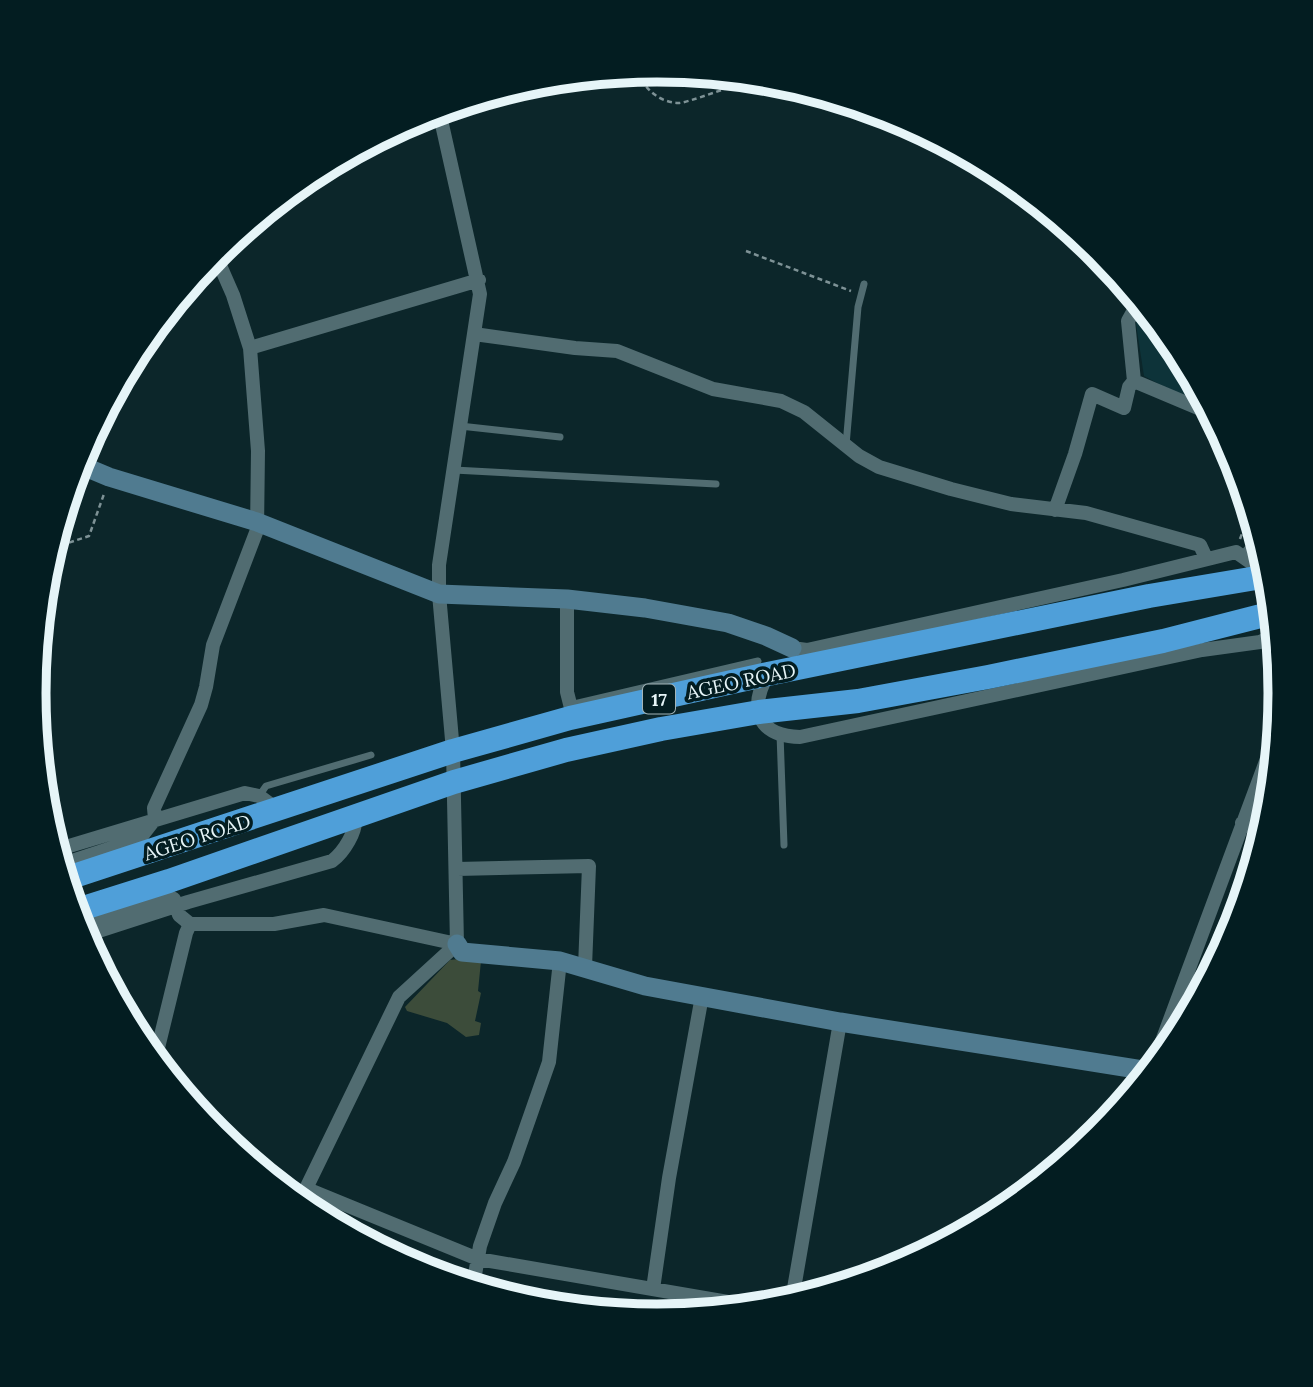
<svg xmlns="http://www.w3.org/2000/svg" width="1313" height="1387" font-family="Lora,serif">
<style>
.built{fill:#0d3339}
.green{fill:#3c4c3a}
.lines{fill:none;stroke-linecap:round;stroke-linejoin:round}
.path{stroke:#7e9296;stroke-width:2.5;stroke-dasharray:5 3.5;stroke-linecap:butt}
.lane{stroke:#516c71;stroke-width:7}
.street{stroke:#516c71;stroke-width:14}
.secondary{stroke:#507b90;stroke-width:19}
.highway{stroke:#4f9fd9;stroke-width:24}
.labels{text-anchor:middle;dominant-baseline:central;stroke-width:7;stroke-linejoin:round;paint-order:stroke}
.shield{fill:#031d21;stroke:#a2b4b8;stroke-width:2}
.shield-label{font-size:18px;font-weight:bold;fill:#e6f5f8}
.street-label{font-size:19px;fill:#e6f5f8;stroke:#031d21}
.rim{fill:none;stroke:#e6f5f8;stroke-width:9}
</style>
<rect width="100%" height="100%" fill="#0c262a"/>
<!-- built -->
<path class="built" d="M1142,308L1175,348L1204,403L1176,393L1144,376L1136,324L1138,314Z"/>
<!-- green -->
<path class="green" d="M458,959L481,961L478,991L481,993L475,1021L481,1023L479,1035L466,1037L447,1023L407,1011L405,1007L450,960Z"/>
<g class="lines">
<!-- path -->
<path class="path" d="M638,72C644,89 659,102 678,103C685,104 740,83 751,80
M746,251L851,291
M1240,539L1250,512
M53,548L89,536L104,494"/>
<!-- lane -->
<path class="lane" d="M460,426L560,437
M846,445L858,307L864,284
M454,470L716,484
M1242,555L1249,547L1259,544
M571,710L574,704L758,661
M780,734L784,845
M259,796L266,786L371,755"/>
<!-- street -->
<path class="street" d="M1138,303L1128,321L1134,381L1210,413
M474,334L575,348L617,351L713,389L781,401L804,412L859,456L879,467L951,489L1011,504L1086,513L1200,545L1206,558
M250,348L479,280
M1055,510L1075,454L1092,394L1124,408L1129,387L1134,381
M567,599V692L571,708
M792,648L807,650L1123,580L1236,552L1256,566L1264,577
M768,674C748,709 758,736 800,737L1202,650L1260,642L1274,636
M1242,823L1263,831
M56,850L245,793L259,796L278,810
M60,865L130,842L141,837L155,819L154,808L201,705L206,687L213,645L257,530L258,451L250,348L233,295L215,254
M457,869L589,866L585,967
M90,919L167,895L174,899L179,915L190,924H274L324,915L457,944
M83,936L188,902L332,861C344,852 357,831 355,817
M155,1060L186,933L190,924
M1152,1068L1275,737
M307,1189L478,1259L757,1307
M299,1203L399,997L457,944L453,751L439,594V565L480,294L439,111
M473,1286L480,1246L495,1203L514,1162L549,1062L560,961
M653,1289L669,1178L702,996
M792,1300L840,1022"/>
<!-- secondary -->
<path class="secondary" d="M78,464L109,477L257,522L439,594L567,599L645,608L728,623L766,636L792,648
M457,944L462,952L560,961L645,986L840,1022L1149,1071"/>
<!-- highway -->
<path class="highway" d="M65,879L453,751L570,718L768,674L1149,596L1268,576
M74,911L169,881L454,782L566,750L661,729L759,712L858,701L988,677L1163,641L1272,613"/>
</g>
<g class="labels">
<!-- shield labels -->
<rect class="shield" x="643" y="684.5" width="32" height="29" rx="5"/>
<g class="shield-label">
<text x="659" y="699">17</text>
</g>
<!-- street labels -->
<g class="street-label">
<text transform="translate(741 681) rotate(-12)">AGEO ROAD</text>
<text transform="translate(197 837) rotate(-18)">AGEO ROAD</text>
</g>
</g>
<!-- crop -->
<path d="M0 0H1313V1387H0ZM46 693a611 611 0 1 1 1222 0a611 611 0 1 1-1222 0Z" fill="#031d21" fill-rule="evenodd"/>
<path class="rim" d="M46 693a611 611 0 1 1 1222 0a611 611 0 1 1-1222 0Z"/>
</svg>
